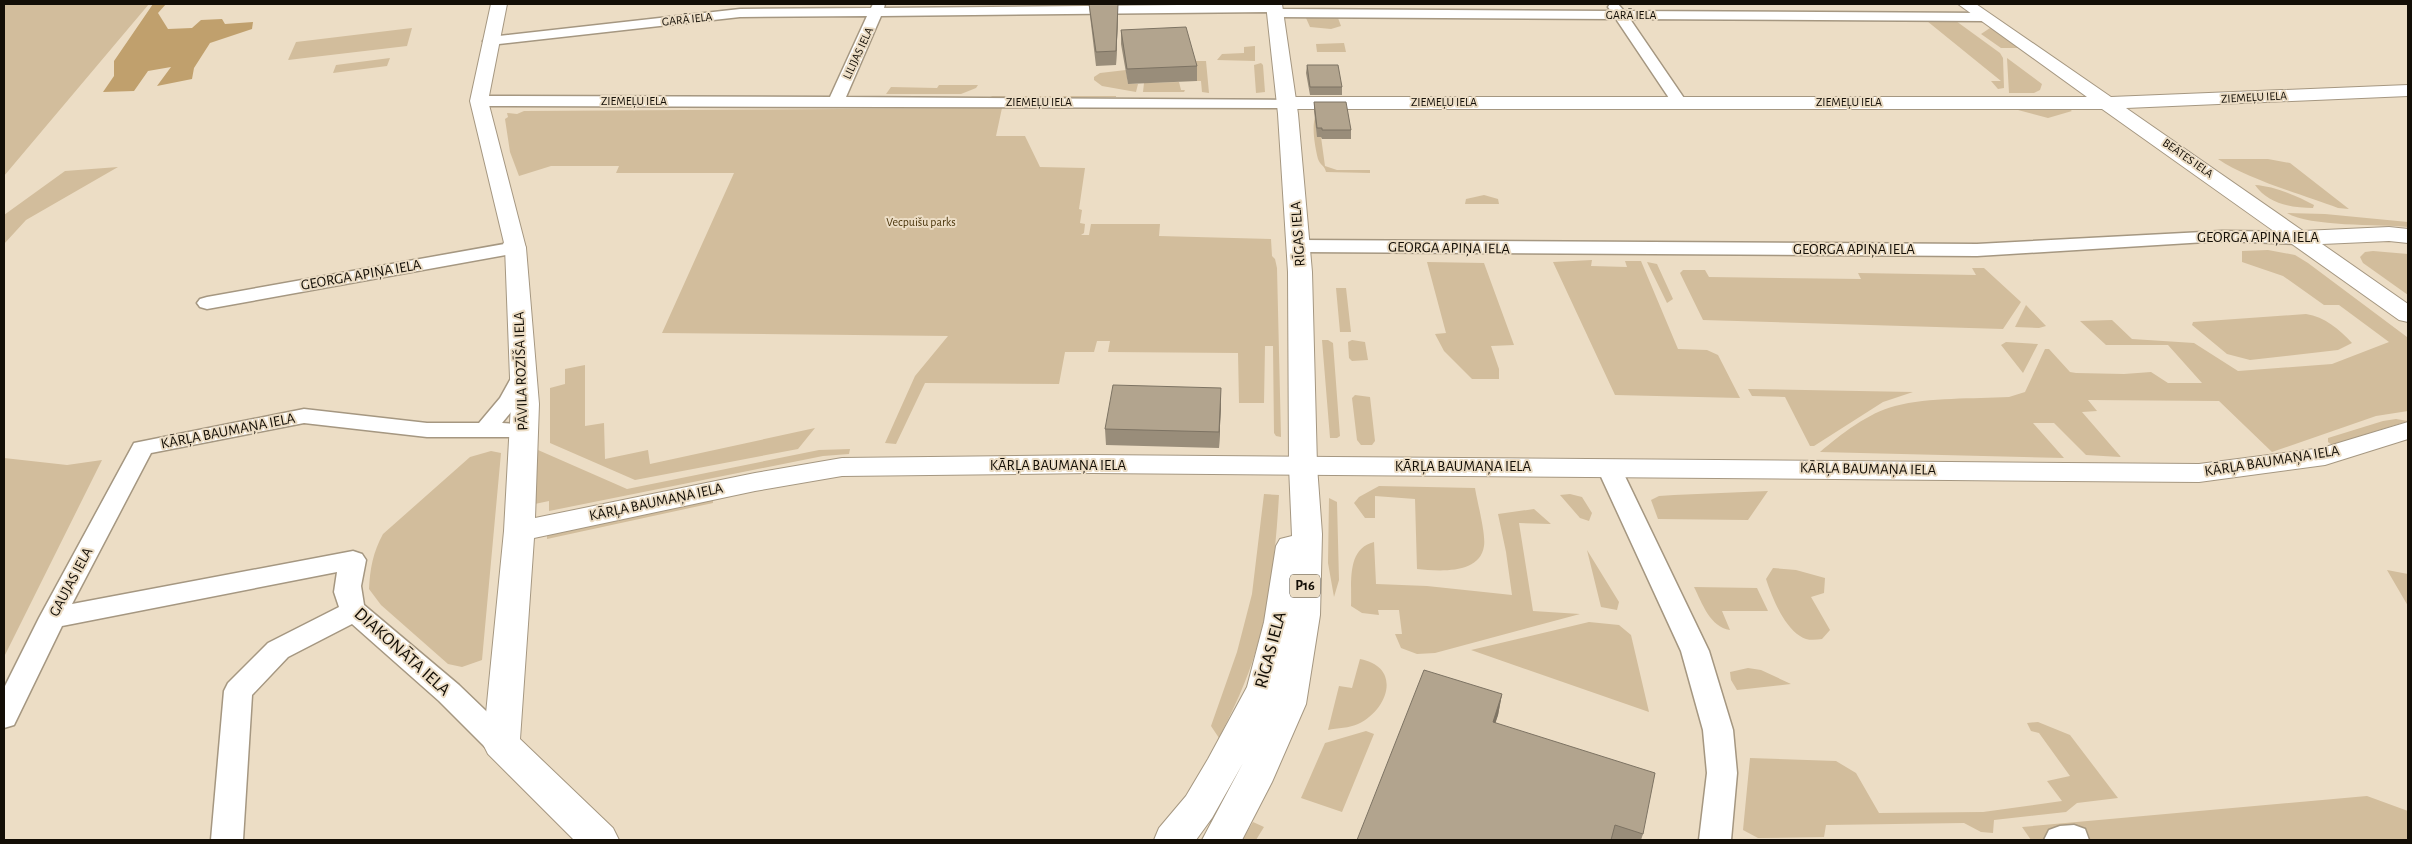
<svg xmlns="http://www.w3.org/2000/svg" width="2412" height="844" font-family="'Alegreya Sans',sans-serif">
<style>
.green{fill:#d2bd9c}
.forest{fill:#c0a06d}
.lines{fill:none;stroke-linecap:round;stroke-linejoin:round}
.minor-casing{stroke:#a59781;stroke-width:3}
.tertiary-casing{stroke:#a59781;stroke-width:2}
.secondary-casing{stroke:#a59781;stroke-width:2}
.primary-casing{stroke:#a59781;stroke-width:2}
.minor{fill:#fff;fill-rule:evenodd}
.tertiary{fill:#fff;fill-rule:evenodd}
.secondary{fill:#fff;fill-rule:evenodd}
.primary{fill:#fff;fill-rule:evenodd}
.wall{fill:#998d7a}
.shaded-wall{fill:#7d7363}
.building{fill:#b2a48e;stroke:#7d7363}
.labels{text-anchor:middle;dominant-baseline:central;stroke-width:4;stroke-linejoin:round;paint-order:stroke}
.far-street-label{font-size:12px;fill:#130e06;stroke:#ecddc5}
.far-park-label{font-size:12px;fill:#4a340a;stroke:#ecddc5}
.shield{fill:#ecddc5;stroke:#544c3f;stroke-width:1}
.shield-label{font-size:14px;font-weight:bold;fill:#130e06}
.street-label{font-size:15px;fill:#130e06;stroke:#ecddc5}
.near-street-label{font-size:18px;fill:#130e06;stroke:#ecddc5}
</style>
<rect width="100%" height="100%" fill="#ecddc5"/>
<!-- green -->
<path class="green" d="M4,4H149L4,176Z
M1306,18H1338L1341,26L1331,29L1310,27Z
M1927,21H1956L2000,53L2003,58L2004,88L1998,89L1991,81H2001Z
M412,28L407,46L288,60L296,42Z
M1990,28H1993L2021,48H2001L1981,34Z
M1344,43L1346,52H1317L1316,44Z
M1255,46V61L1217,60L1222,54L1244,53V47Z
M390,58L387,66L333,73L336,65Z
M2007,58L2042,84L2040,90L2034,93H2009Z
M1192,61H1206L1209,93L1202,92L1201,81H1197Z
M1261,63L1263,65L1265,92L1256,93L1254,65Z
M1126,70L1128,84H1138L1136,92L1102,86L1094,80V77L1100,73Z
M1179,82L1181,90H1185L1184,92H1143L1144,83Z
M939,85H978L976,88L961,94H886L891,87L937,88Z
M990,96H1116V97L995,98Z
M1002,108L996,136H1025L1040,167L1085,168L1079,209L1082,210L1080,223L1085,224L1084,233L1081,235H1089L1091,224H1160L1159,236L1271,239L1272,256L1275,259L1277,268L1281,437L1276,436L1274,433L1273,346H1265L1264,403H1239L1238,353L1108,352L1110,341H1097L1094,352H1065L1059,384L925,383L896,444L885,443L915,376L948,336L662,333L734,173H616L619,166H551L519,176L510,152L505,119L508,117L507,113L517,114L524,111Z
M2021,108H2068L2072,111L2048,118L2018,110Z
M1316,115L1317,136L1321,137L1325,166L1337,170H1370V173L1326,172C1325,166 1320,165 1318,159C1315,147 1311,125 1316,115Z
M2218,159H2268L2290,163L2349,209L2338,208C2303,195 2247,179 2218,159Z
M118,167L26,220L4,244V215L65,171Z
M2255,185C2274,186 2297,196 2314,205L2313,208C2292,208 2268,204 2255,185Z
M1484,195L1498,199L1499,204H1465L1466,199Z
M2287,213L2325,214L2408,222V227C2378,224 2310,227 2287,213Z
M2268,250L2295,255L2308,263L2407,337L2408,411L2376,416L2272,452L2219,401L2088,400L2097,411L2082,412L2121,457L2086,455L2054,423H2033L2064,458L1820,452C1841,434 1868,413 1895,406C1930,397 1973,399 2009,397L2025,392L2045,349H2049L2070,372L2076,373L2124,374L2151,372L2168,383H2202L2168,345H2106L2080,321L2112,320L2132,339L2194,343L2238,371L2332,364L2389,342L2339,305H2324L2283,276L2242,262V251Z
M2373,251L2408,254V295L2363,263L2360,257L2365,252Z
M1592,260L1591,266L1627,267L1625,261H1641L1678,349L1707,350L1718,355L1740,398L1615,395L1553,262Z
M1427,262L1484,263L1514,345L1491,346L1499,369V379H1472L1444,351L1435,334L1446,333Z
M1647,262L1657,264L1673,299L1667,303Z
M1972,268H1984L2021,302L2003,329L1703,320L1680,273L1683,270H1705L1709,277L1861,279L1858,273L1976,275Z
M1336,288H1346L1351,332H1340Z
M2026,305L2046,326L2039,328L2015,327Z
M2306,314C2325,317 2339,329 2352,343L2338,350L2250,360L2227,354L2192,325L2193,322L2207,321Z
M1322,340H1328L1333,343L1340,436L1337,438H1330Z
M1352,340L1365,342L1368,360L1352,361L1349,358L1348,342Z
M2006,342L2038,344L2023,373L2001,345Z
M585,365V426L604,423L605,459L648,450L650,464L815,428L798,449L635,480L550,443V388L565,384V369Z
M1748,389L1913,392L1883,402L1814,446H1810L1785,397L1752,396Z
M1355,395L1370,397L1375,441L1372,445H1361L1357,440L1352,398Z
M2396,419L2408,421L2332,445L2328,442V438L2383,421Z
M850,449L849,454L823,456L549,511V501L530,505V452L538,450L627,489L819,450Z
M491,451L501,453L482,660L462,667L448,664L381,605L369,589C370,569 373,552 383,534L470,457Z
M4,458L67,465L102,460L4,657Z
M1379,486L1475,488C1477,501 1486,534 1484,546C1480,575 1438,571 1417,569L1415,499L1375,496V518H1365L1354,503L1359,497Z
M1768,491L1748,520L1658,519L1651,500L1659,496L1674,495Z
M1264,494L1279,495C1276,547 1271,600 1256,650C1247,681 1233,710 1219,738L1211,726L1237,652L1252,594Z
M1570,494L1582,497L1592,513L1589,521L1580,518L1560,495Z
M713,498V503L547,539V533Z
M1329,498L1337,502L1339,580L1334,597L1328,563Z
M1534,509L1551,524L1519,523L1533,611L1580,614L1435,653L1417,654L1401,648L1395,634H1402L1399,610H1378L1379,615L1362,613L1351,606C1352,583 1346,549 1374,542L1376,584L1427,586L1512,595L1506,552L1498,514Z
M1587,550L1619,602L1617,610L1601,607Z
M1773,568L1796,570L1825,578L1824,593L1811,597L1830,630L1822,639C1815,640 1806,641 1800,636C1783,625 1772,597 1766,579Z
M2387,570L2408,574V606Z
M1694,587L1757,588L1768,611H1722L1730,630C1710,627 1702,603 1694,587Z
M1589,622L1619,625L1631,635L1649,712L1471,650Z
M1360,659C1402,667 1389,709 1358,724C1350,728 1337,728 1328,730L1339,686L1352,688Z
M1748,668L1761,670L1791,684L1737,690L1731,680L1730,672Z
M2038,722L2070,735L2118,798L2077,803L2066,812L1994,820L1993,833L1981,832L1964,823L1826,825L1824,837L1758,838L1743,830L1750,758L1836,761L1856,773L1879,813L1983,812L2062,801L2047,781L2070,776L2039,733L2031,731L2027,723Z
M1366,731L1374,734L1342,812L1301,798L1325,743Z
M2367,796L2408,811V840H2031L2022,827Z
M1253,822L1264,827L1256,840H1242Z"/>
<!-- forest -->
<path class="forest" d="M153,4H166L158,13L168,29L192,28L201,20L222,19L225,24L253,22L252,29L210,43L194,68L192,79L157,86L171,67L148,71L134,91L103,92L114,76V61Z"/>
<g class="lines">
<!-- minor casing -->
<g class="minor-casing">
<path id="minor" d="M873,4H885L884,8L1275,4L1280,5L1281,9L1611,11L1608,7L1610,4H1618L1624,11L1985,13L1992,17L1985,21L1630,19L1686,101L1678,106L1673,104L1616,19L1276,17L1271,16L1270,12L881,16L846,97L1292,100L1295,103L1287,108L479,106L471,101L479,96L830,97L867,16L740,17L490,45L483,41L490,37L740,9L871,8Z
M2222,231L2301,232L2307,234L2310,238L2307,242L2301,244L2222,241L1977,256L1298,252L1291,250L1289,246L1291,242L1298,240L1977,244Z
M515,242L522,244L524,248L522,252L207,309L200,307L197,303L200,299L207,297Z
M523,370L531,371L534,376L520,401L502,423L531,425L534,430L531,435L523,437H427L304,423L151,453L72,604L353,551L362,554L366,560L361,586L364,605L459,685L512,736L516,744L512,752L501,756L490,752L439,701L352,624L288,657L252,695L243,840H211L224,691L228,683L268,643L339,607L334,592L337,572L62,626L14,725L4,728V688L39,618L134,443L304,409L427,423H479L500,398L515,371Z
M1609,461L1617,463L1621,468L1709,651L1733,730L1737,773L1731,840H1699L1707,773L1703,730L1681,651L1597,468L1601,463Z
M2074,825L2085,829L2089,840H2044L2049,830L2060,826Z"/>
</g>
<!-- tertiary casing -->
<g class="tertiary-casing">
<path id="tertiary" d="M491,4H507L488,101L526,248L539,404L535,518L755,473L842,458L1092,455L2199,464L2322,448L2408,422V439L2325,465L2199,482L1092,473L842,476L755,491L534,538L520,739L613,828L619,840H574L488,754L483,744L504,531L511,404L505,247L470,101Z
M1958,4H1976L2111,97L2408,85V96L2126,108L2303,231L2389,227L2408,229V243L2389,241L2322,244L2408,304V322L2399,320L2102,109H1287L1280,107L1278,103L1280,99L1287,97H2087Z"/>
</g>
<!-- secondary casing -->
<g class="secondary-casing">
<path id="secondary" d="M514,237L522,239L526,248L523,253L515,255L507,253L503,244L506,239Z"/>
</g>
<!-- primary casing -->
<g class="primary-casing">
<path id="primary" d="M1266,4H1282L1298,114L1312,272L1317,466L1322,534L1320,615L1306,704L1272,782L1242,840H1202L1243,763L1212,818L1196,840H1154L1159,828L1186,796L1208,759L1247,687L1264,622L1276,546L1280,539L1292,536L1289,466L1288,272L1278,114Z"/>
</g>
<!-- minor -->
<use href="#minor" class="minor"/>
<!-- tertiary -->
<use href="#tertiary" class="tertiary"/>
<!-- secondary -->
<use href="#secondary" class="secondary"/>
<!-- primary -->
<use href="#primary" class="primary"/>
</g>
<!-- wall -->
<path class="wall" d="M1089,4L1118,16L1116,65L1096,66L1090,16Z
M1121,30L1197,66V81L1128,84L1121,44Z
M1307,65L1342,87V95H1310L1306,73Z
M1314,102L1351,130V139H1322L1321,137H1317L1314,111Z
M1221,403L1219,448L1106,445L1105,429Z
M1502,694L1498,715L1495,723L1643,834L1641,840H1357Z"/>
<!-- shaded-wall -->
<path class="shaded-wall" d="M1118,4V16L1116,65V51Z
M1221,388V403L1219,448V432Z
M1502,694L1498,715L1489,743L1493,722Z"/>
<!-- building -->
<path class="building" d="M1089,4H1118L1116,51L1096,52Z
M1186,27L1197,66L1127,69L1121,30Z
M1307,65H1338L1342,87H1310Z
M1314,102H1346L1351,130H1322V128H1317Z
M1113,385L1221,388L1219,432L1105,429Z
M1424,670L1502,694L1493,722L1655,773L1643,834L1615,825L1611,840H1357Z"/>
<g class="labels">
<!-- far-street labels -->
<g class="far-street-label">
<text x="1631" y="15">GARĀ IELA</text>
<text transform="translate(687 19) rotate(-6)">GARĀ IELA</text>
<text transform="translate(858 53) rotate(-65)">LILIJAS IELA</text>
<text transform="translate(2254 97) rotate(-3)">ZIEMEĻU IELA</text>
<text x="634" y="101">ZIEMEĻU IELA</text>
<text x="1039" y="102">ZIEMEĻU IELA</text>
<text x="1444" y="102">ZIEMEĻU IELA</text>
<text x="1849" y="102">ZIEMEĻU IELA</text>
<text transform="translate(2188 158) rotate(35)">BEĀTES IELA</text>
</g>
<!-- far-park labels -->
<g class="far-park-label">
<text x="921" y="222">Vecpuišu parks</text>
</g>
<!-- shield labels -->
<rect class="shield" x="1290" y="574.5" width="30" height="23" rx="4"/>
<g class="shield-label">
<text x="1305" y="586">P16</text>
</g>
<!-- street labels -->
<g class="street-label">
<text transform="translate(1298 234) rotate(-94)">RĪGAS IELA</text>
<text x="2258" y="237">GEORGA APIŅA IELA</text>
<text transform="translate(1449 248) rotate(1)">GEORGA APIŅA IELA</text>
<text x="1854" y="249">GEORGA APIŅA IELA</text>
<text transform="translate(361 275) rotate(-10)">GEORGA APIŅA IELA</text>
<text transform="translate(521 371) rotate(-92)">PĀVILA ROZĪŠA IELA</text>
<text transform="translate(228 431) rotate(-11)">KĀRĻA BAUMAŅA IELA</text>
<text transform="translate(2272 461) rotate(-9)">KĀRĻA BAUMAŅA IELA</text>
<text x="1058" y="465">KĀRĻA BAUMAŅA IELA</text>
<text x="1463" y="466">KĀRĻA BAUMAŅA IELA</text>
<text transform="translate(1868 469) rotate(1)">KĀRĻA BAUMAŅA IELA</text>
<text transform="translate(656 502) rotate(-12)">KĀRĻA BAUMAŅA IELA</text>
<text transform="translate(71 582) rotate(-62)">GAUJAS IELA</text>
</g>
<!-- near-street labels -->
<g class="near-street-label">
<text transform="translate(1271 650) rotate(-75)">RĪGAS IELA</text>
<text transform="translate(402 652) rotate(42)">DIAKONĀTA IELA</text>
</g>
</g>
<!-- border -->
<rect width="2412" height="844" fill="none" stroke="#130e06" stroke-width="10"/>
</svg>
